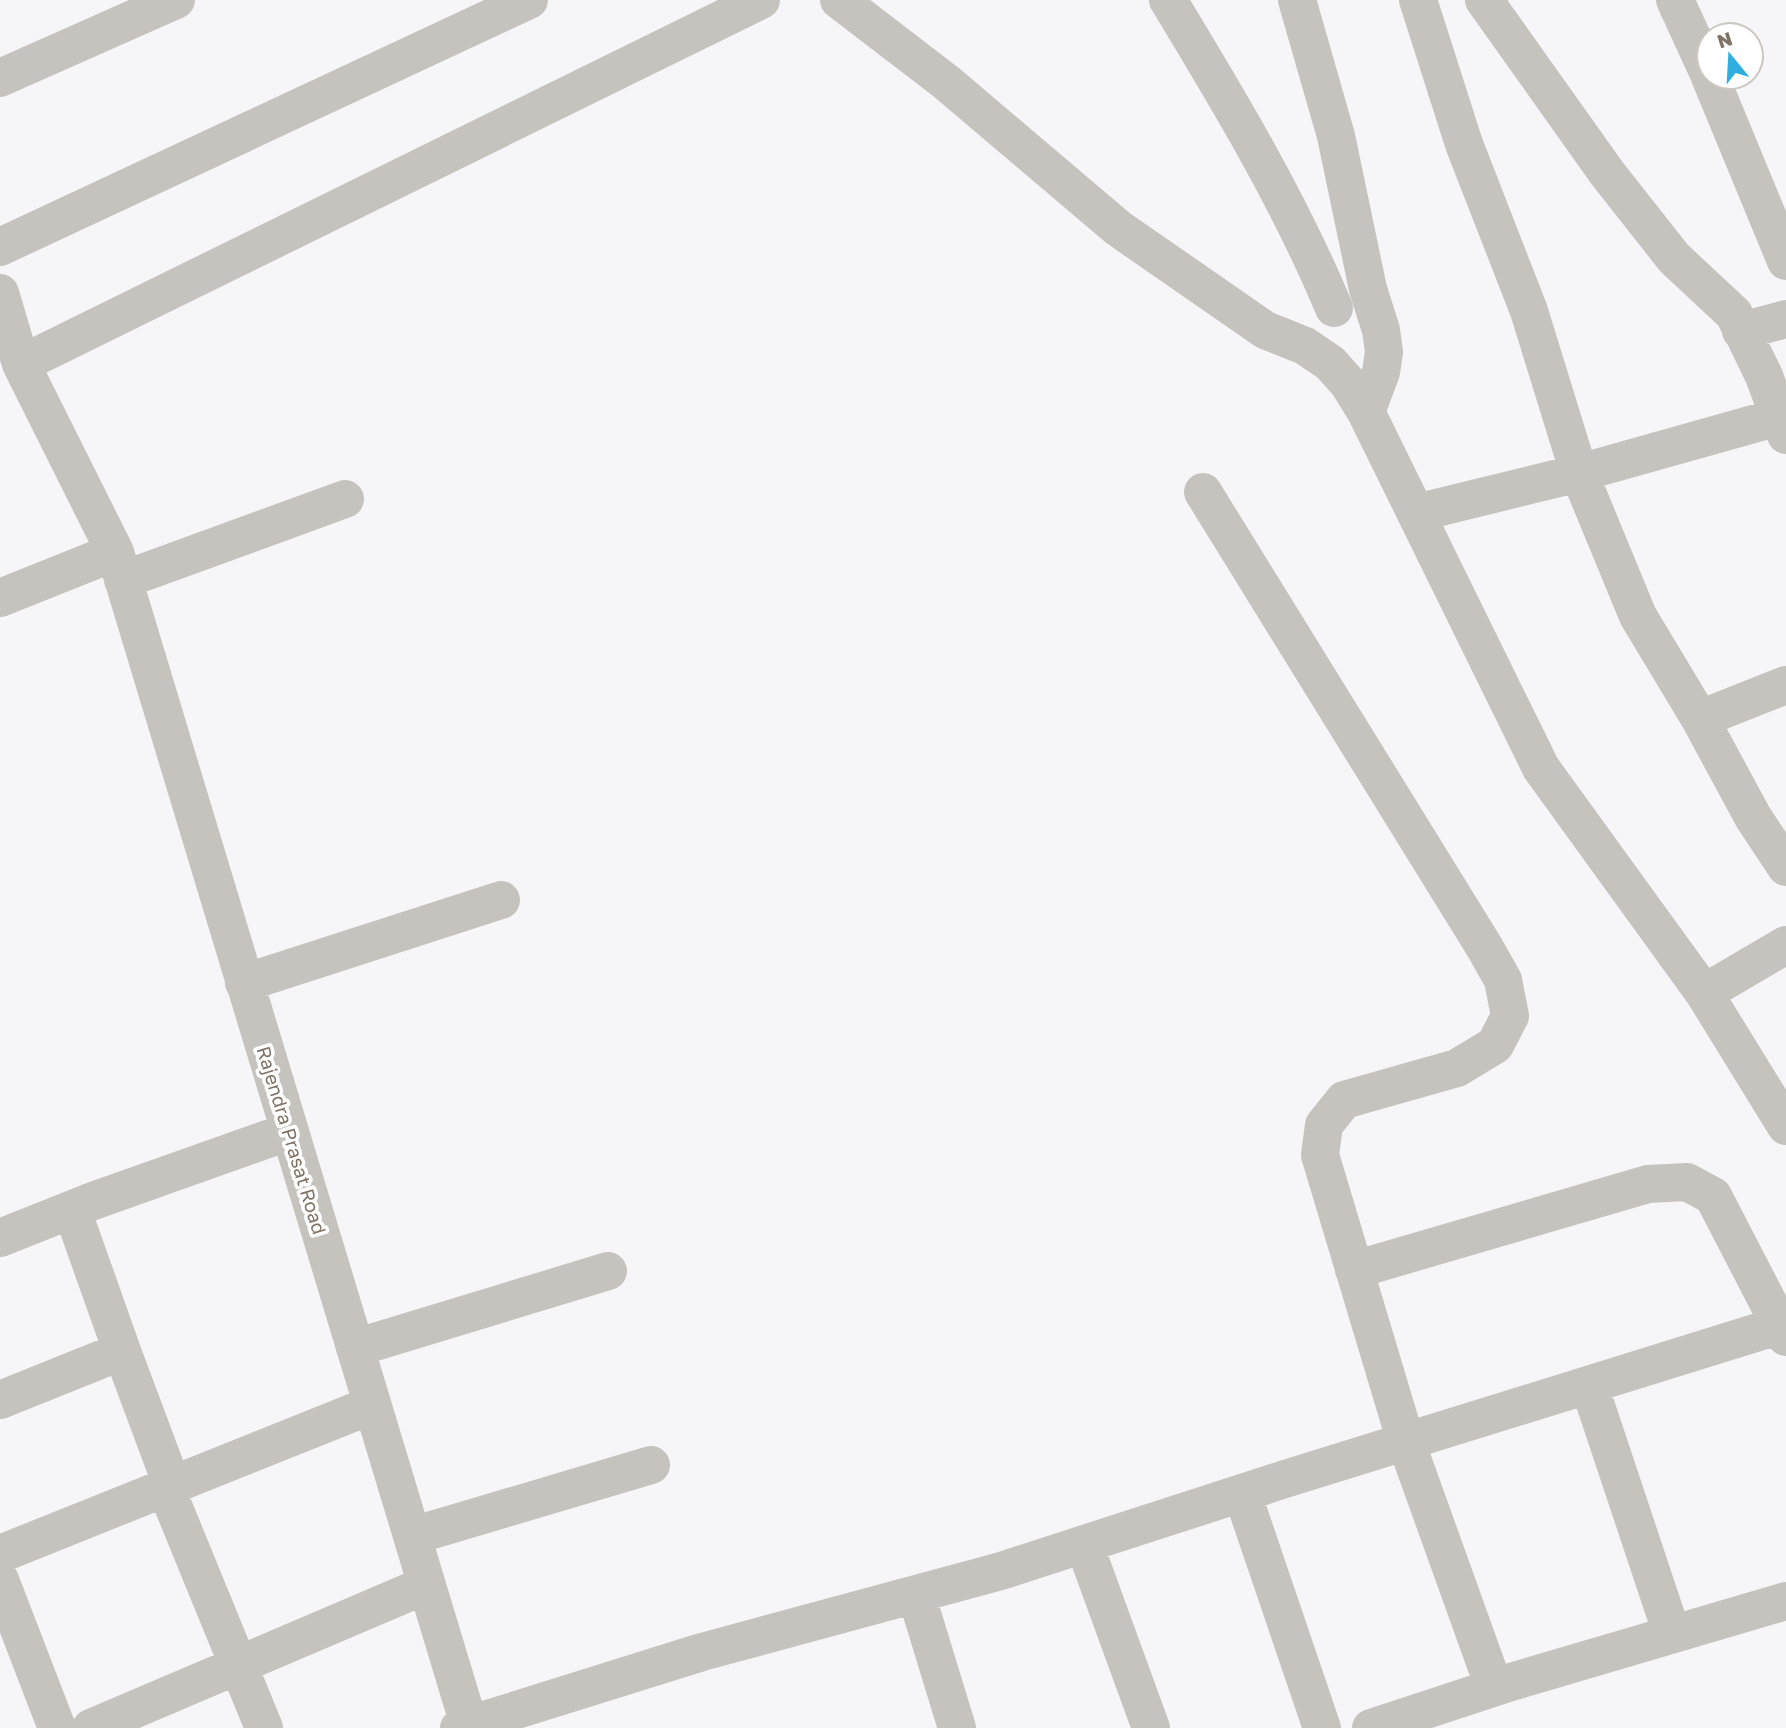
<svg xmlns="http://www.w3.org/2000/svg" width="1786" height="1728" font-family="'Golos Text',sans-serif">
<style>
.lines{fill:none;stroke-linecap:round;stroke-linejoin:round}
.minor{stroke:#c6c2be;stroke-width:38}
.labels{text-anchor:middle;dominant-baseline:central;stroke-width:7;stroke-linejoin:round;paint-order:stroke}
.street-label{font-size:19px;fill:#807265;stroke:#fff}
</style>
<rect width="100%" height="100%" fill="#f6f6f9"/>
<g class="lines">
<!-- minor -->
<path class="minor" d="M839,0L946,82L1118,228L1265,330L1305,346L1330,363L1348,383L1366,412L1541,768L1704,993L1786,1126
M1168,0C1228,99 1289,200 1334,308
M1297,0L1336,136L1368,289L1381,330L1384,352L1381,372L1366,412
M1418,0L1464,144L1529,311L1579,473L1638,616L1700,719
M1484,0L1607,173L1674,258L1734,314L1764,376L1786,435
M1675,0L1709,74
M1710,77L1786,261
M0,78L176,0
M0,247L529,0
M0,293L21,364L115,552L470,1728
M1741,331L1786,319
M21,364L761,0
M1203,492L1485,948L1503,980L1510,1016L1495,1045L1457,1068L1344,1100L1324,1125L1320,1155L1406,1442L1494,1687
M1416,513L1579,473L1778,417
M123,580L345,499
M0,598L115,552
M1786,685L1700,719L1753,817L1786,867
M244,983L501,900
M1704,993L1786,945
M72,1210L122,1351L172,1485
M0,1238L93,1201L290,1131
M1354,1270L1648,1184L1687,1182L1713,1196L1786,1337
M355,1348L608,1271
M1589,1385L1672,1634
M0,1400L122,1351
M165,1486L264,1728
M1242,1493L1322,1728
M412,1536L651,1465
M1084,1544L1151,1728
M0,1554L372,1405
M0,1580L57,1728
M916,1594L957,1728
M91,1728L426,1585
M459,1728L702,1652L1001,1571L1285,1479L1781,1325
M1371,1728L1511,1682L1786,1601"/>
</g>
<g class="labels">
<!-- street labels -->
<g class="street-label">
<text transform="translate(292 1140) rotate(73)">Rajendra Prasat Road</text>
</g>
</g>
<!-- north arrow -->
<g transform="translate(1730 56) rotate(342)"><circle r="33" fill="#ffffff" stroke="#ccc7c1" stroke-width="2"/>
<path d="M0-5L12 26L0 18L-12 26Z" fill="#30afdf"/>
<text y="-10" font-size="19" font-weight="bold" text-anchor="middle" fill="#807265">N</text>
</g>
</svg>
